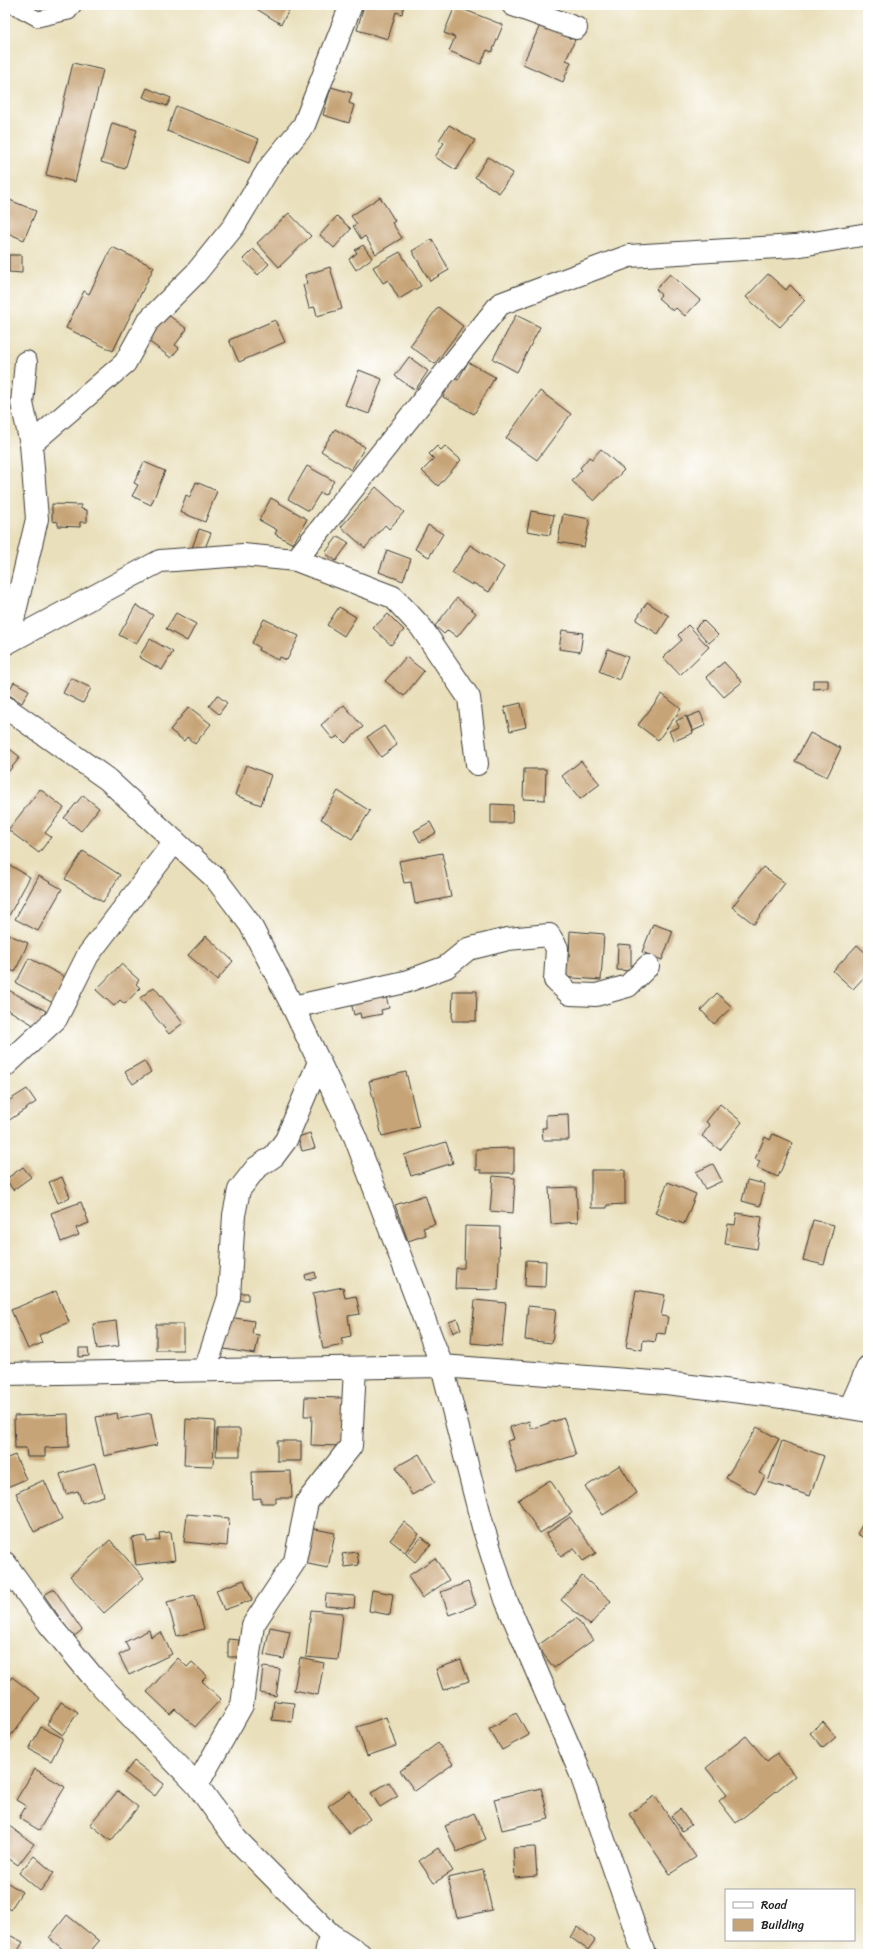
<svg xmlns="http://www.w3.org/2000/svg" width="873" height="1959" font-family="Sriracha,sans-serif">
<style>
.building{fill:#c7a477}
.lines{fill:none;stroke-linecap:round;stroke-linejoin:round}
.service-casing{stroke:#3b3934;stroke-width:17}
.minor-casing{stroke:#3b3934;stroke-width:24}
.service{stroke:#fff;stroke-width:15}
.minor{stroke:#fff;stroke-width:22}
</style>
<rect width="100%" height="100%" fill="#fff"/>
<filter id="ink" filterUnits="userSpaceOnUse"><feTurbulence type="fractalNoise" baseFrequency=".025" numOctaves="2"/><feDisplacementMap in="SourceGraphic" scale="8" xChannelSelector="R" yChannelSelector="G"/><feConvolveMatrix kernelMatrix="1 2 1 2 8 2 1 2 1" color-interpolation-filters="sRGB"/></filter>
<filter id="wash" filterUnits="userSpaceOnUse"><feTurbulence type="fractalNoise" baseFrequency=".012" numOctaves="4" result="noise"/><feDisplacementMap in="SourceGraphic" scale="16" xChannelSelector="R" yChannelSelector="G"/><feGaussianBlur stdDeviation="0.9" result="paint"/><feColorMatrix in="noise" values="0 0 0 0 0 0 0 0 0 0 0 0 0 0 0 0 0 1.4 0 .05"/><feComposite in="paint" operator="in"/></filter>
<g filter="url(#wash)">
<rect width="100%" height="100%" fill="#e9dfba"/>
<g id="blocks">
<!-- building -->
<path class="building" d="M257,5H292L281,24L255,8Z
M364,5H404L402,14L396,12L388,39L357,30Z
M455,6L503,25L492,52L487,50L481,64L449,51L455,37L444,33Z
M540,25L575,40L566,60L571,62L563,82L523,64Z
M73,63L103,70L75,182L46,175Z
M331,87L352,93L349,103L354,105L349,123L323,115Z
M147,88L171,98L167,106L143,97Z
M176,106L259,139L249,163L167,131Z
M112,123L137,130L125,169L101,162Z
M449,125L475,140L456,170L435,157L444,143L439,140Z
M488,157L513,173L499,193L475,177Z
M380,197L395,221L392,223L402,238L376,254L365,236L361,239L353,226L357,224L351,216Z
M5,198L36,211L24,240L5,232Z
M289,213L311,236L279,267L257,243Z
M337,216L351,229L334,248L320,235Z
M432,239L449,270L430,281L412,251Z
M363,245L372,258L356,270L349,259L357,253L355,250Z
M112,247L154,267L113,351L66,328L84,291L89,294Z
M253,249L269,264L258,275L243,259Z
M400,252L421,286L399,299L388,280L383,283L373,267Z
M9,255H22V273L9,272Z
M330,267L342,309L317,316L315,307L309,308L303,285L307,283L305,275Z
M670,274L700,300L685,316L676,308L673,311L658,298L661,295L656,289Z
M768,274L786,290L790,285L805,300L780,327L746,297Z
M438,307L463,326L435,364L410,346Z
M167,314L187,329L175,345L179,348L171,358L147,340Z
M516,315L540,327L517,372L493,359Z
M275,320L285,342L239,362L229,340Z
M409,357L428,371L415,390L395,376Z
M468,362L495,377L474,414L443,397L453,377L458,380Z
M359,370L382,379L369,414L345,405Z
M540,391L571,414L537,460L506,438Z
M5,396H9V419H5Z
M335,429L365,447L351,470L321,451Z
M437,446L441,450L445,446L461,460L438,486L422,471L434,459L429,454Z
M601,449L624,470L594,501L572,481L582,470L580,468L589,457L592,459Z
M144,462L165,471L151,505L132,496L138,485L134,483Z
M307,466L334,481L325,495L320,493L309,511L288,499Z
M196,482L217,491L205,522L180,512L186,495L190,497Z
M376,487L404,512L389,529L385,525L365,548L341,527Z
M271,498L307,519L293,544L275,534L277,530L259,520Z
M52,504L81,505V509L87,510V522H80V527L58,526V522L52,521Z
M531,511L554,515L550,535L527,531Z
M563,514L590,519L584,547L558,542Z
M428,525L443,534L429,557L415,549Z
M199,529L211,533L203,553L192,548Z
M338,536L349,543L336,561L325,553Z
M470,545L504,567L489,592L473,583L472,585L452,573Z
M387,550L411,559L403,581L379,572Z
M457,598L476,613L457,637L448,630L444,634L435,626Z
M647,602L669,616L658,634L636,620Z
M136,605L153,615L136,644L119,635Z
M339,607L356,617L344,636L327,625Z
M176,613L196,624L187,641L166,629Z
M388,614L404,630L391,645L373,628Z
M264,619L299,636L287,660L280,657L278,660L258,650L259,647L252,643Z
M703,620L718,635L709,643L695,628Z
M688,625L709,647L680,675L663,657L682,640L678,635Z
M562,630L583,633L580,652L559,649Z
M150,639L173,652L162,670L139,657Z
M608,649L628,657L619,680L599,671Z
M406,657L424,671L404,696L385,681Z
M724,662L742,682L724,697L706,677Z
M71,678L91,688L83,703L63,693Z
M813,680H828V688L813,689Z
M14,682L29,690L22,703L7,694Z
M662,694L681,709L658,740L638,725Z
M217,695L227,703L219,714L209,706Z
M521,703L526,727L510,731L504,707Z
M344,705L363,727L345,743L338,736L333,739L321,725Z
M189,707L211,724L195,744L187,737L184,741L170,730Z
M700,712L706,725L693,731L687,717Z
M686,716L693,733L674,741L669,731L679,727L676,721Z
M384,726L397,745L381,757L367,737Z
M810,733L841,748L827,777L795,761Z
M5,745L20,757L5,776Z
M581,761L600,784L580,799L562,776Z
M246,765L271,775L261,805L235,795Z
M524,769H546L545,800L523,799Z
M40,789L64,808L45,833L51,837L39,853L8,830Z
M338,791L370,811L352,839L321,819Z
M83,795L99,808L81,831L64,818Z
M491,804L513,805L512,823H491Z
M430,822L436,833L420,842L414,831Z
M83,851L120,875L103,902L65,879Z
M442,853L451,897L415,904L411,882L404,883L399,861Z
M6,863L30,877L6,921L5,865Z
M763,867L785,883L754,924L732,907Z
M39,876L62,889L38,931L15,919Z
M653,924L673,931L662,960L642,952Z
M570,931L604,934L601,980L561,977L563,957H569Z
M5,933L28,943L15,972L5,968Z
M206,936L233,961L217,980L188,955Z
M618,944L631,945V971L617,970Z
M857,945L868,955V973L853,989L833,971Z
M29,958L67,978L53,1003L16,983Z
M121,964L139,980L136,984L140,988L125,1004L120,1000L114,1006L96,990Z
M154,987L183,1023L169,1034L140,998Z
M5,988L46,1011L37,1027L5,1008Z
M453,991H477L476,1021H452Z
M717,993L732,1007L714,1024L701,1010Z
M386,996L389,1008L381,1010L382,1014L361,1018L360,1013L354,1015L351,1002Z
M144,1061L151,1072L133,1084L125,1072Z
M406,1072L419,1127L382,1136L369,1081Z
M27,1089L36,1102L5,1123V1103Z
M720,1104L742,1122L720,1150L702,1136L710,1125L706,1122Z
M568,1114L569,1140H543L542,1128H546V1115Z
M310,1133L315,1148L302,1151L298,1137Z
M773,1134L793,1143L778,1177L757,1168L760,1161L755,1159L765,1137L770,1140Z
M446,1142L453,1163L411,1176L404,1155Z
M514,1148V1173H481V1170H476V1149Z
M713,1164L722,1181L705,1189L696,1172Z
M23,1167L31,1177L13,1190L6,1179Z
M591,1170H625V1204L607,1205V1208H591Z
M493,1176L515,1178L513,1213L490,1211Z
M62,1177L70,1197L58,1203L49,1182Z
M747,1180L765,1184L760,1206L742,1201Z
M668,1182L696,1194L684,1224L655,1213Z
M576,1187L578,1222L551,1224L549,1188Z
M425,1195L435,1224L423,1228L426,1235L408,1241L395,1205Z
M81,1202L89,1223L76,1228L79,1235L61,1242L51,1213Z
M737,1213L762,1217L757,1249L725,1244L728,1224L735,1225Z
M813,1220L834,1225L824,1265L803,1260Z
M465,1226L500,1227L498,1290L455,1289L456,1268H464Z
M526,1260L546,1261L545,1287L525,1286Z
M315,1272L316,1278L306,1280L305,1275Z
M343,1287L345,1298L356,1296L360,1314L348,1316L351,1336L341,1338L343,1345L323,1349L313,1293Z
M636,1290L665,1295L661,1316L668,1317L665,1334L657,1333L655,1342L643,1340L642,1350L626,1347Z
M56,1291L69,1322L39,1335L42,1343L28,1349L11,1310Z
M237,1293H248V1300H238Z
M475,1300L506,1303L502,1346L471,1343Z
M528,1306L556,1309L552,1343L525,1340Z
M229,1317L254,1321L252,1334L259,1335L255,1354L224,1349Z
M457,1319L461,1329L453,1333L449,1322Z
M116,1321L119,1346L97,1349L93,1324Z
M156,1324H183V1350H156Z
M79,1348H88L89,1356L79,1357Z
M305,1397L343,1398L340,1446L311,1445L312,1416H304Z
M117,1413L118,1419L151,1413L157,1445L104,1456L96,1417Z
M68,1414L69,1447L45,1448V1457H27L26,1448H15L14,1416Z
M564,1418L576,1455L517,1473L507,1441L514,1439L510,1427L529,1421L531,1429Z
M186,1419L215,1421L213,1466L184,1465Z
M757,1427L779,1439L759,1473L765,1476L755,1494L726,1478Z
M217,1429H240V1456H216Z
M277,1441H301V1461H277Z
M782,1441L824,1456L810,1496L768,1482Z
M419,1454L435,1482L412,1495L396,1467Z
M15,1455L26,1479L5,1488V1459Z
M95,1464L104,1496L82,1503L78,1491L66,1494L60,1474Z
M620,1465L637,1493L603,1515L585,1487Z
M291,1471L292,1498H276V1503H261V1498L253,1499L252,1472Z
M44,1480L62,1519L34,1532L16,1493Z
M550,1480L572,1513L540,1533L518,1500Z
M187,1514L229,1518L227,1546L184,1542Z
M868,1514V1540L857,1534Z
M570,1517L596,1553L583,1561L574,1548L561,1557L546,1534Z
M404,1522L419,1534L405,1552L390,1540Z
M310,1528L335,1533L328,1568L303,1563Z
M171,1532L175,1560L136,1565L132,1538L146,1536L147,1542L160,1540L159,1533Z
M422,1537L431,1545L415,1562L406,1554Z
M110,1540L144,1578L104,1613L70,1576Z
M357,1552L359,1565L345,1567L342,1554Z
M435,1558L449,1580L422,1598L408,1576Z
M582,1576L611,1601L590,1625L561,1600Z
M244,1580L252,1600L224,1610L216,1590Z
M468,1582L476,1605L449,1615L441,1592Z
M54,1589L82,1630L73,1637L44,1595Z
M372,1590L393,1594L390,1615L369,1611Z
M326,1594L355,1596L354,1608L325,1606Z
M195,1595L204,1629L177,1636L167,1602Z
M311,1610L343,1613L338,1660L306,1657Z
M576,1618L593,1640L554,1668L537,1646Z
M270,1627L290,1631L284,1659L264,1655Z
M149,1630L151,1637L161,1632L172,1654L129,1675L119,1655L129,1650L125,1642Z
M228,1639L239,1640L238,1657H228Z
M178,1658L187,1667L192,1662L207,1676L202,1681L221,1699L195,1727L175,1709L170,1714L147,1692Z
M300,1658L324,1663L318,1695L294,1690Z
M461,1660L469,1681L443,1690L436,1669Z
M263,1667L280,1669L276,1696L260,1693Z
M12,1677L40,1698L5,1743V1686Z
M274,1701L294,1703L292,1722L272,1720Z
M61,1702L78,1712L63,1735L47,1724Z
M516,1713L529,1735L502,1750L489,1729Z
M386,1717L396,1746L367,1756L357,1727Z
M823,1722L836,1737L823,1748L810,1733Z
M41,1727L63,1738L51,1761L29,1749Z
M746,1736L767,1761L777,1753L795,1776L736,1823L719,1801L727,1794L706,1768Z
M438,1743L453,1764L415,1791L400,1771Z
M134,1761L164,1784L155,1796L125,1773Z
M35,1769L65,1787L39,1830L19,1818L26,1806L16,1800Z
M389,1782L398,1796L380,1807L371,1793Z
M541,1788L549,1819L502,1830L494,1799Z
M118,1791L138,1807L111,1841L90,1824Z
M350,1791L370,1819L349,1834L328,1806Z
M655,1796L696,1857L670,1874L629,1814Z
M680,1809L691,1825L682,1831L671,1816Z
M474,1813L486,1839L457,1852L445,1826Z
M5,1823L34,1844L18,1865L5,1856Z
M535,1847L537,1876L515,1878L513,1848Z
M438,1848L453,1871L434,1883L419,1861Z
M34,1856L54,1873L40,1891L19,1873Z
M483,1870L492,1910L457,1918L448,1878Z
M5,1881L22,1892L10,1910L5,1906Z
M67,1915L99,1941L88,1954H69L49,1938Z
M578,1927L595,1940L588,1950L570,1937Z
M5,1933L23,1942L16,1954H5Z"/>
</g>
</g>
<g filter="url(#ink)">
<use href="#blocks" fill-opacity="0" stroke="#3b3934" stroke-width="1"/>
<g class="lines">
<!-- service casing -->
<g class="service-casing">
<path id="service" d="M12,5L38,19L69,12L74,5"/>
</g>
<!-- minor casing -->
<g class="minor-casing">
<path id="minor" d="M513,5L576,28
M31,444L125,363L148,321L196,273L234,226L269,168L304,125L351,5
M296,560L393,597L421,627L469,698L477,764
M8,641L37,519L31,444L22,403L26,362
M5,644L160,561L243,555L296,560L500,304L629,256L795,246L868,234
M5,707L107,779L216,879L250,924L293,1007L355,1137L442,1366L483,1527L506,1600L580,1772L644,1954
M293,1007L405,982L446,967L468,949L508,939L549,935L557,948L555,980L570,994L596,995L628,986L648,966
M5,1066L56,1019L88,955L175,841
M205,1370L229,1297L234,1215L239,1190L256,1168L274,1156L286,1140L319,1062
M5,1374L442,1366L666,1383L782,1397L868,1411
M850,1408L868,1367
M5,1563L49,1624L93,1677L197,1785L236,1839L330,1934L360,1954
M197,1785L242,1705L253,1625L295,1561L307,1502L351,1446L355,1368
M326,1954L330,1934"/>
</g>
<!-- service -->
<use href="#service" class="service"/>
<!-- minor -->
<use href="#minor" class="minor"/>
</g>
</g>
<!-- margin -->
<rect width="873" height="1959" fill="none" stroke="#fff" stroke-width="20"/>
<!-- legend -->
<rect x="725" y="1889" width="130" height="52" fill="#ffffff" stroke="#a4a4a4"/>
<rect x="733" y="1902" width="20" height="6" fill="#ffffff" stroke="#a4a4a4"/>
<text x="761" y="1909" font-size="12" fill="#1c1c1c">Road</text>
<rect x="733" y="1919" width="20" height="12" fill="#c7a477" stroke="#a4a4a4"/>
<text x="761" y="1929" font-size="12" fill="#1c1c1c">Building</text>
</svg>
